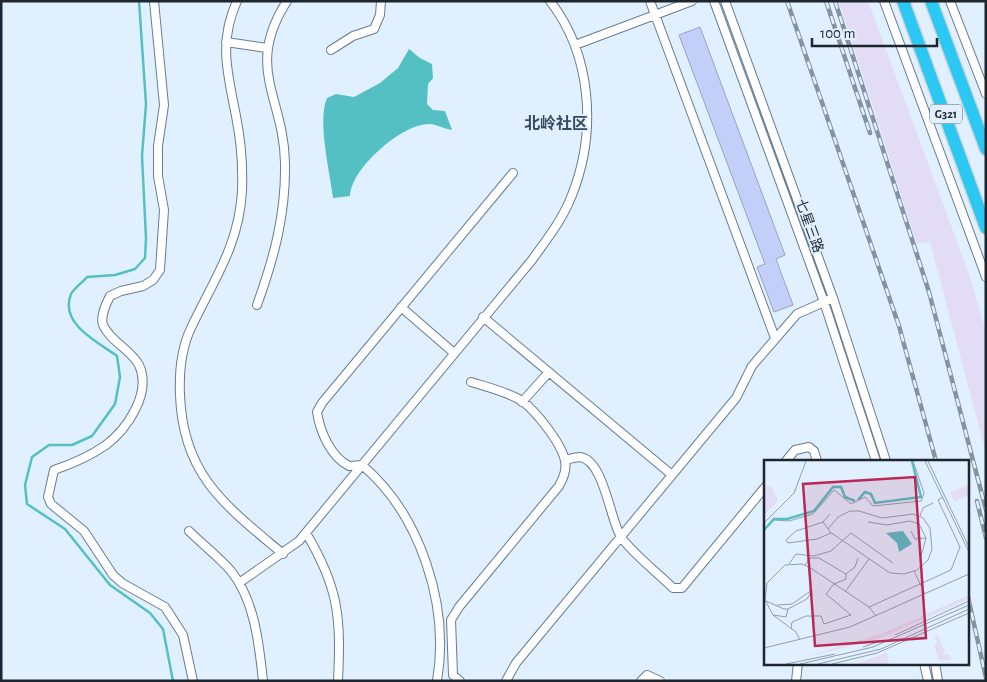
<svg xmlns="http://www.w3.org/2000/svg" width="987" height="682" font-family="'Alegreya Sans','Noto Sans SC',sans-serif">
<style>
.green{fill:#e2dcf6}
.water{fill:#55c0c4}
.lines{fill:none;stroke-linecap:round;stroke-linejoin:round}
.stream{stroke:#55c0c4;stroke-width:2.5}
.building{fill:#c2cff8;stroke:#99a2be}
.minor-casing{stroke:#667c92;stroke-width:10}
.highway-casing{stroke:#d2d4d5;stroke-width:15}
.minor{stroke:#fff;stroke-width:8}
.highway{stroke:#2bc8f4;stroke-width:12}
.rail-casing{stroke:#86929f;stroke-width:4.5}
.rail{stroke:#e1f0ff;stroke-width:2.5;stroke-dasharray:8;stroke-linecap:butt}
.labels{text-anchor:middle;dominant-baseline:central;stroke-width:4;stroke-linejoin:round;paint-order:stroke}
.shield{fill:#e1f0ff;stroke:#58636d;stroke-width:1}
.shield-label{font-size:12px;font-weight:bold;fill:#1d262f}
.street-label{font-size:14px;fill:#1d262f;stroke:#e1f0ff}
.quarter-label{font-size:16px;font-weight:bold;fill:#374c60;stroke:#e1f0ff}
.inset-river{fill:none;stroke:#55c0c4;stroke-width:2.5}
.inset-road{fill:none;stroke:#939fac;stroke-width:1}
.view{fill:#b82956;fill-opacity:0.15;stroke:#b82956;stroke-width:2.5}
.inset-edge{fill:none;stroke:#1d262f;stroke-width:2.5}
</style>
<rect width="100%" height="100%" fill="#e1f0ff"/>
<!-- green -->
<path class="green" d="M839,1H868L969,274L986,332V453L930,242L917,244Z"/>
<!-- water -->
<path class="water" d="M409,49L420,58L432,64L433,78L428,84L427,104L433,110L445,111L452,130C445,129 436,124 429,124C401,124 351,169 350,196L333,198C330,172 317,121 327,98L336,94L354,97L380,83L398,68Z"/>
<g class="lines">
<!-- stream -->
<path class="stream" d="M139,1L146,104L142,156L146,238L145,258L135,269L115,275L87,277C83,282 74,288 71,294C59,324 98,342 117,356L120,377L115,404L92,436L72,445H49L32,457L25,485L27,504L65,529L110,585L150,613L163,629L173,681"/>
</g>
<!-- building -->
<path class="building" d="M700,27L785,255L776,259L793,305L774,312L757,267L765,264L679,35Z"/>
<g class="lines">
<!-- minor casing -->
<g class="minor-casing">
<path id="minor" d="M154,1L164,105L158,146V176L164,210L160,270L153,280L143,286L121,291L110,296C106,304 100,316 103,325C110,341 131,350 139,365C152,393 127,429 106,445C90,456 72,464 54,470L48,497L51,504L84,531L113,575L122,583L165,607L183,635L193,681
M237,1C218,43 228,74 236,116C241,141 243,166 242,191C239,246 213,281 191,328C181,349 179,372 180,395C183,476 226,506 283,554
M650,1L775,338
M714,1L824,302L876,461
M725,1L833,298L886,461
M884,1L986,277
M950,1L986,94
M226,42L267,48
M575,45L692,1
M331,50L353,36L374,29L380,15L381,1
M257,305C274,258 286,214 285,163C284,97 244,68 287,1
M401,307L454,353
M483,317L672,475
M522,402L549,372
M565,460C570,459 575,457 580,457C604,460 610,520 621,537C632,553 659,574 673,588H682L766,486
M786,461L795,450L809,447L814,451L817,461
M189,531C202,544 219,557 231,571C255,601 259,644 263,681
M306,533C339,588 341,617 338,681
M239,583L299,541L532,260C547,239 563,219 572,195C597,132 592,55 550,1
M924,663L928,681
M935,663L938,681
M437,681C450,605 420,514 362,465L349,466C331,457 320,432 317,412L322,403L513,173
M460,681L453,675L451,620L459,607L559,486C563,479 567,470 565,461C562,444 536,411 522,401C508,392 487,387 471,382
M506,681L516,663L736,398L752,366L797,314L833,298
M641,681L647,675L660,681
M796,681L798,663"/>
</g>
<!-- highway casing -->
<g class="highway-casing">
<path id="highway" d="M903,1L986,228
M931,1L986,149"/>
</g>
<!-- minor -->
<use href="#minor" class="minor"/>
<!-- highway -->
<use href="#highway" class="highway"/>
<!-- rail casing -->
<g class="rail-casing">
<path id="rail" d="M787,1L899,326L936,461
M826,1L870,133
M835,1L929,292L986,510
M977,501L986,538
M968,597L986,678"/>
</g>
<!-- rail -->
<use href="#rail" class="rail"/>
</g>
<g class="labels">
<!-- shield labels -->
<rect class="shield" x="930" y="104.5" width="32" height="19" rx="4"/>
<g class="shield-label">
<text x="946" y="114">G321</text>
</g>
<!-- street labels -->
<g class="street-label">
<text transform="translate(809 226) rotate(70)">七星三路</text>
</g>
<!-- quarter labels -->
<g class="quarter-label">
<text x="556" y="124">北岭社区</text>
</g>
</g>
<!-- overview -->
<g transform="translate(764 460)">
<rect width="205" height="205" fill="#e1f0ff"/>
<path d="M205,24V35L191,42L186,33ZM0,25L8,27L14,41L0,55ZM205,135V139L117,178L35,199L122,172ZM173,175L181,192L178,195L185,194L188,200H175L170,185L174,183L170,177ZM123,193L125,203L122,204H92Z" fill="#e2dcf6"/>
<path d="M139,71L148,84L135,92L133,83L122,73Z" fill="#55c0c4"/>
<path class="inset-river" d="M94,40L101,32L107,34L111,43L157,37L148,1M0,70L10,59H23L50,51L69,27H77L81,37L91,41"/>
<path class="inset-road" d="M161,1L205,92M164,1L205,87M66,54L59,62L32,71L22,80L24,83L53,79L67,73M156,56L159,48L169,43M10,60L25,61L49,54L70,30L87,44L101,37L109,46L157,41L160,33L149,1M59,62L65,70L66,72L126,113L140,114L153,110L164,100L168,89L166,68L159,58L149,54L118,58L95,51H86L74,57L64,69M104,62L123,65L146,61L155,64L162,78L157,96M0,63L30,33L42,1M147,71L151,79L162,78M25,104L32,94L50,96L67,91L87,73L129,103M41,105L46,98H55L82,114L91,107L94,98M150,111L161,134M81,132L105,99M2,141L20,149H24L43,139L48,130L28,144L13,145M105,147L187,110L196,87L174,40L179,37M9,155L22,157L24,149M27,169L28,162L42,156H57L60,164L87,155L62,134L70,124L82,119V114M131,175L205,141M36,180L32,172L9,155L1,140L3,123L21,105L38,104L48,109L105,147L112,156M99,187L117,181M0,188L86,167L205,114M22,204L71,194M36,204L109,187L205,145M54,204L117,189L205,149M68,204L113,193L205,153"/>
<path class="view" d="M151,17L162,178L51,186L39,24Z"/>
<rect width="205" height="205" class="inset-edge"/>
</g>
<!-- border -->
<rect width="987" height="682" fill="none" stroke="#1d262f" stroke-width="5"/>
<!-- scale -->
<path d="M812 38v8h125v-8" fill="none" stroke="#1d262f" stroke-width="2.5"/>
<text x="820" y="38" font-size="15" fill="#1d262f" stroke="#e1f0ff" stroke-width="4" paint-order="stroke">100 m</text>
</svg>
